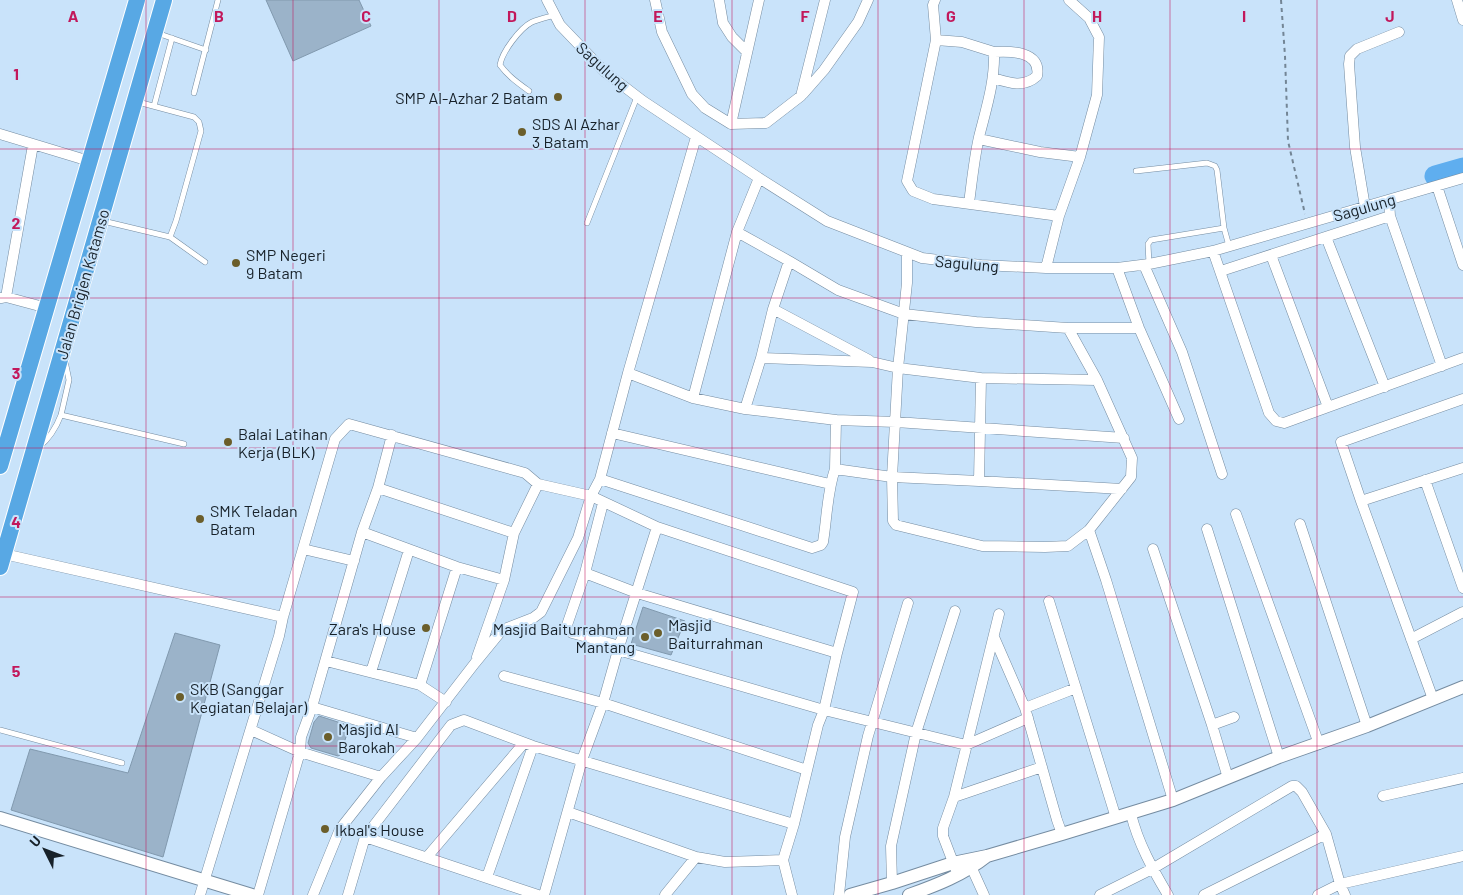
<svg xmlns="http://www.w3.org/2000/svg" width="1463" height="895" font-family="Barlow,sans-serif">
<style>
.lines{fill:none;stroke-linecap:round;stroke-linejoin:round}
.river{stroke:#5faeef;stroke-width:21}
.building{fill:#9bb3c9;stroke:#8199ae}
.service-casing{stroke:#758ca1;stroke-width:6}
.minor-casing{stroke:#758ca1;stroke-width:11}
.tertiary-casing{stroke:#758ca1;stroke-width:14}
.trunk-casing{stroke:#fff;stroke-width:18}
.path{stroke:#738595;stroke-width:2;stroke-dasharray:4 4;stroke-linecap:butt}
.service{stroke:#fff;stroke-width:5}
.minor{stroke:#fff;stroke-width:10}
.tertiary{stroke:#fff;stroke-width:12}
.trunk{stroke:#58a8e4;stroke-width:16}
.grid{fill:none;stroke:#c2185b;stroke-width:1;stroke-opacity:0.55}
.poi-dot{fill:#6b5e2b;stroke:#c9e3fa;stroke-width:2}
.labels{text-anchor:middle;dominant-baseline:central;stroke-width:4;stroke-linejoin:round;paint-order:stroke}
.street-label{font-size:16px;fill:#172129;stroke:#c9e3fa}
.poi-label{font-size:16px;fill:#172129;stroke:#c9e3fa;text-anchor:start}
.grid-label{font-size:16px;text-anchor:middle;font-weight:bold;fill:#c2185b;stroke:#c9e3fa;stroke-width:4;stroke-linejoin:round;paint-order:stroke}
</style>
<rect width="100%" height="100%" fill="#c9e3fa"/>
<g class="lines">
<!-- river -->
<path class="river" d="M1435,176L1463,168"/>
</g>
<!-- building -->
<path class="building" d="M266,0H359L371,26L293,61Z
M643,607L685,621L671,655L631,644Z
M175,633L220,645L163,857L11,810L30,749L128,773Z
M319,716L344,724L348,731L340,755L338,756L311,748L308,743L314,722Z"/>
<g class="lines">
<!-- service casing -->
<g class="service-casing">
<path id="service" d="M157,33L206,50
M529,91C518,83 508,76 500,65C502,52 520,28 532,22C539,19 548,17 555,15
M194,93L218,0
M154,106L172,38
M1136,171L1207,163L1215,166L1217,170L1224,228L1151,240L1148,244L1149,264
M103,221L170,237L176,221L201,131L199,122L194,117L138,102
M587,223L637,97
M1224,228L1229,246
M170,237L205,262
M65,361L69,380L61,415L184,444
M39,447C50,438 56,428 61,415
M0,730L122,763"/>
</g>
<!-- minor casing -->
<g class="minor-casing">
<path id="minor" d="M547,0L560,25L605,72L643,101L759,178L827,221L922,258L981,265L1046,268H1117L1149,264L1213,251L1463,178
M655,0L662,32L692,94L705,108L731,124L766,123L801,96L825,0
M719,0L723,23L732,37L747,52
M935,0L933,5L936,40L907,181L913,191L933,199L1059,216
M1457,0L1463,20
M936,40L962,42L994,52C995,82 986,109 979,137C974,159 972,181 969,203
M993,78C1009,83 1024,88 1037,76C1042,51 1010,51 994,52
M803,94L824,70L858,22L868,0
M731,124L759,0
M0,134L89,161
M979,139L1040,152L1080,157
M1437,186L1463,265
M1389,200L1390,216L1442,366
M1365,207L1355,147L1349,64L1350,56L1357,49L1399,32
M737,232L789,261L773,309L761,358L872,362L898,368L981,378L1097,380
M1326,237L1385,387
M1213,251L1269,413L1276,421L1284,423L1463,358
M1271,255L1328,407
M789,261L838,290L904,314L976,322L1068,328L1097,380L1132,458L1131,477L1089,530L1068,546L1045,547L982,546L896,525L893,521L892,477L898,368L907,283V253
M1144,265L1182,352L1222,474
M1046,268L1059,216L1080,157L1097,95L1099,37L1089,18L1069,0
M1117,268L1139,328L1179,419
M1221,271L1390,216
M6,297L33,145
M1,298L6,297L47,308
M773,309L869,360
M1068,328H1139
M628,373L693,398L745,409L836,420L835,469
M693,398L737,232L759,178
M745,409L761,358
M836,420L896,422L1124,438
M612,433L830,484
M600,479L812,548L821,545L823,542C827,518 827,492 835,469L892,477L979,481L1122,489
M1425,480L1463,588
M979,481L981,378
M378,488L514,533
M1361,501L1463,468
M603,503L585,573L567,625L568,629L572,633L620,646
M1236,514L1319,744
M1300,524L1367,726
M1207,529L1279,757
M1089,530L1106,580L1173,800
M362,532L457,567L504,580
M303,549L354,561
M1153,549L1212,725L1228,778
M4,554L283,617
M585,573L637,593L837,653
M1049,601L1116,818
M994,637L1025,708L1057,820L1062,834
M1411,639L1463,612
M618,650L824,710L966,745L1028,718
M477,657L504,580L514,533L538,484
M326,661L420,685L446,702
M371,672L409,550
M504,676L603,703L807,770
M420,685L457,567
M1433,699L1361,501L1341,442L1463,399
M312,707L417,738
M1025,708L1076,688
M1212,725L1234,717
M251,730L300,752L381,777
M1383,796L1463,778
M954,797L1042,767
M568,812L696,857L725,862L783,860
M1131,814C1138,843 1153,870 1168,895
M365,837L538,895
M427,857L524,743
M969,862L984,895
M956,870L943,836V828L954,797L999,614
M487,877L533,746
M892,883L891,846L916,733L955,611
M200,895L279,636L283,617L335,439L349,424L525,473L538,484L591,496L600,479L628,373L696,137
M258,895L300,752L301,737L312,707L362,532L378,488L392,435
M313,895L340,829L381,777L417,738L475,663L502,630L533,618L541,612L578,538L591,496L657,527L853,592L837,653L824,710L818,725L794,824L783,860L792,895
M348,895L365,837L451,725L464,720L533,746L794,824
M544,895L582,760L603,703L618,650L657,527
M665,895L696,857
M839,895L845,837L868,736L908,603
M1100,895L1152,869L1292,786H1296L1302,792L1326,834L1340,884L1345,895
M1204,895L1326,834
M1318,895L1340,884L1463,856"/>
</g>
<!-- tertiary casing -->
<g class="tertiary-casing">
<path id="tertiary" d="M0,818L252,895
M850,895L892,883L953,863L987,856L1062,834L1173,800L1279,757L1367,726L1463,687
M909,895C937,885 963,875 987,856"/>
</g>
<!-- trunk casing -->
<g class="trunk-casing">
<path id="trunk" d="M0,466L137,0
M0,567L164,0"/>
</g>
<!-- path -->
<path class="path" d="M1281,0L1285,56L1288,141L1305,214"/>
<!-- service -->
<use href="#service" class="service"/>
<!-- minor -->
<use href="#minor" class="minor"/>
<!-- tertiary -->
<use href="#tertiary" class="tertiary"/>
<!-- trunk -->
<use href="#trunk" class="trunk"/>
</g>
<!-- grid -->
<path class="grid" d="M146,0V895M293,0V895M439,0V895M585,0V895M732,0V895M878,0V895M1024,0V895M1170,0V895M1317,0V895M0,149H1463M0,298H1463M0,448H1463M0,597H1463M0,746H1463"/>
<!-- markers -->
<g class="poi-dot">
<circle cx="558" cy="97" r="5"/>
<circle cx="522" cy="132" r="5"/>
<circle cx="236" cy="263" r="5"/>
<circle cx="228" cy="442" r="5"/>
<circle cx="200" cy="519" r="5"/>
<circle cx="426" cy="628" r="5"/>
<circle cx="658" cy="633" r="5"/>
<circle cx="645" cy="637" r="5"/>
<circle cx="180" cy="697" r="5"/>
<circle cx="328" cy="737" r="5"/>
<circle cx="325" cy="829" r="5"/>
</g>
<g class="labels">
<!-- street labels -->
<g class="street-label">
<text transform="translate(603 66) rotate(42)">Sagulung</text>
<text transform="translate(1364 207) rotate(-16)">Sagulung</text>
<text transform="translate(967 263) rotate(5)">Sagulung</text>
<text transform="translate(82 284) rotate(-74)">Jalan Brigjen Katamso</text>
</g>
<!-- poi labels -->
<g class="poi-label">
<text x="548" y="97" text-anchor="end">SMP Al-Azhar 2 Batam</text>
<text x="532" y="123">SDS Al Azhar<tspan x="532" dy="18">3 Batam</tspan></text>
<text x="246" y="254">SMP Negeri<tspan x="246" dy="18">9 Batam</tspan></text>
<text x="238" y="433">Balai Latihan<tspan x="238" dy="18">Kerja (BLK)</tspan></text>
<text x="210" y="510">SMK Teladan<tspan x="210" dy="18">Batam</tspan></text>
<text x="668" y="624">Masjid<tspan x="668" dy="18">Baiturrahman</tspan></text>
<text x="416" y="628" text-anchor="end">Zara's House</text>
<text x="635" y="628" text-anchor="end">Masjid Baiturrahman<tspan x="635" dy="18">Mantang</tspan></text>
<text x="190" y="688">SKB (Sanggar<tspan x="190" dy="18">Kegiatan Belajar)</tspan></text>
<text x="338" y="728">Masjid Al<tspan x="338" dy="18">Barokah</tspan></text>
<text x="335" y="829">Ikbal's House</text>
</g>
</g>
<g class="grid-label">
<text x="73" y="22">A</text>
<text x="219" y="22">B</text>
<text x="366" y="22">C</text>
<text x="512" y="22">D</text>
<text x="658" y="22">E</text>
<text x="805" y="22">F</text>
<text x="951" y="22">G</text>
<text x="1097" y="22">H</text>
<text x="1244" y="22">I</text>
<text x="1390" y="22">J</text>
<text x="16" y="80">1</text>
<text x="16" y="229">2</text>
<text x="16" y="379">3</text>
<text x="16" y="528">4</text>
<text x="16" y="677">5</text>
</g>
<!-- north arrow -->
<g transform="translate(45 850) rotate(312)" stroke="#c9e3fa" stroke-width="4" paint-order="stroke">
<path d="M0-4L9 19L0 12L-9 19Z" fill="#172129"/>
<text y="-8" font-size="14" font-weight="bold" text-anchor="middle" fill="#172129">U</text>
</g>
</svg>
